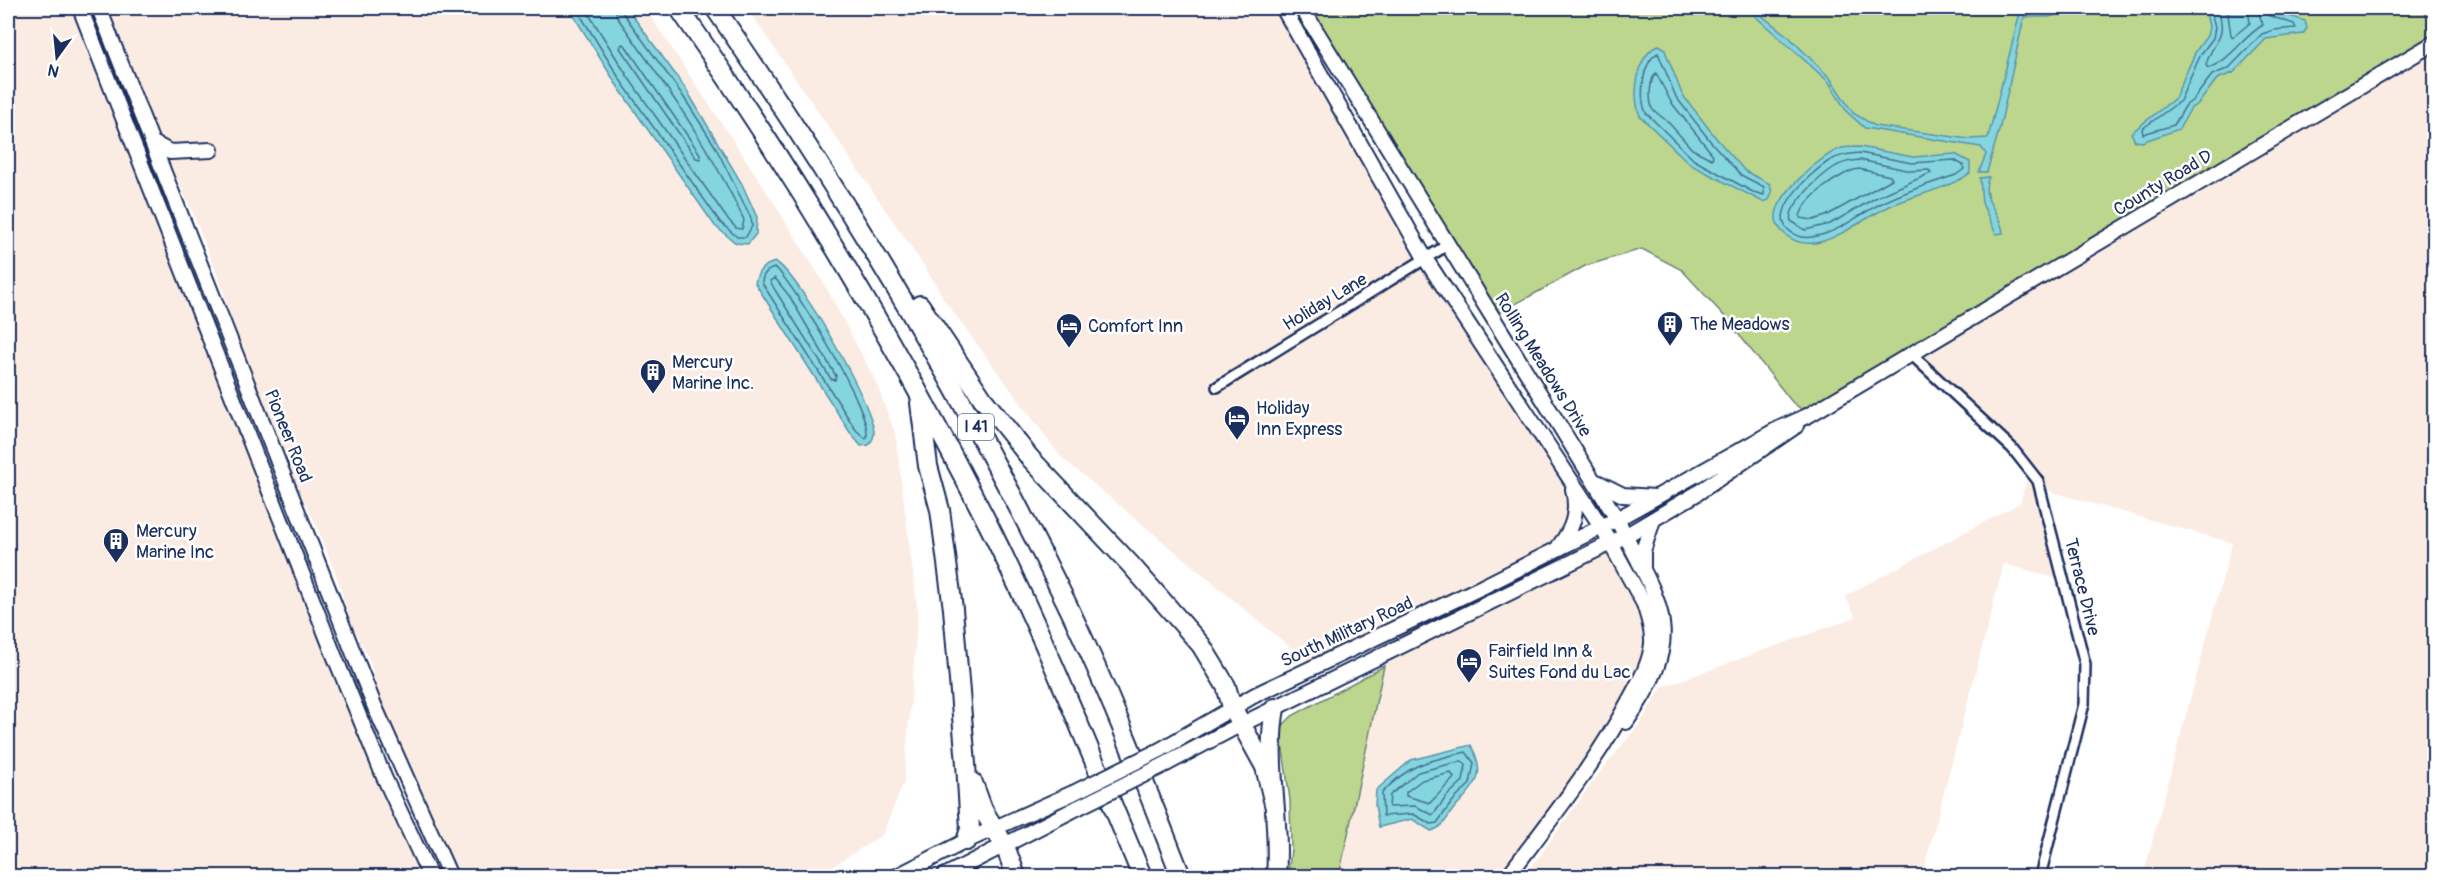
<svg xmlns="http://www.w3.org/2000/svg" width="2442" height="884" font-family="Pangolin,sans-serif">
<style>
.built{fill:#fbece3}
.green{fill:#bcd68d;stroke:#6c8276;stroke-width:1.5}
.water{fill:#84d5de;stroke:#5a93ab;stroke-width:1.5}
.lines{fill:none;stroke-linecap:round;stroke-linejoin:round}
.shore{stroke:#457191;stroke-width:1.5}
.minor-casing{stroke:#1b2f5e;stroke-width:14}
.secondary-casing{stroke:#1b2f5e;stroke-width:18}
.motorway-casing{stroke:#1b2f5e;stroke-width:22}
.minor{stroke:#fff;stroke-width:9}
.secondary{stroke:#fff;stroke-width:14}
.motorway{stroke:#fff;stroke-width:18}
.secondary-bridge-casing{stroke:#1b2f5e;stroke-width:18;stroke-linecap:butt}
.secondary-bridge{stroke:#fff;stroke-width:14}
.labels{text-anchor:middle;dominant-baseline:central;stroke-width:5;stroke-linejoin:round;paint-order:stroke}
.shield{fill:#fff;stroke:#5f6d8e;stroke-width:1.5}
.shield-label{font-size:16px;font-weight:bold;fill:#1b2f5e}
.street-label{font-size:18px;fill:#1b2f5e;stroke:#fff}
.poi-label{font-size:18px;fill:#1b2f5e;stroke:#fff;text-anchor:start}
</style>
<rect width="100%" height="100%" fill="#fff"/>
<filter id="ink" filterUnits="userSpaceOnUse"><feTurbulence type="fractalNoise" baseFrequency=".0167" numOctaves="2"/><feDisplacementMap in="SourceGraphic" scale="12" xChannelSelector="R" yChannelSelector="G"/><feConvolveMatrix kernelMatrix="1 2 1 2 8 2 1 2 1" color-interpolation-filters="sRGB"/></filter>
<g filter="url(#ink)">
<!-- built -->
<path class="built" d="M8,8H72L350,712L423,876H8Z
M107,8H645L764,187L825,285L874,378L895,432L918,613L904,782L882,835L818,876H459L382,705L369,659L351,624L338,580L317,527L286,463L236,336L222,287L191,209L154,128Z
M747,8H1283L1426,260L1564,473L1576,503L1557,548L1314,667L1060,456L945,301L928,272Z
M2434,43V876H2143L2232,543L2042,489L2032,469L1912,355Z
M2026,482L2034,485L2059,579L2004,564L1922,876H1525L1594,780L1641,722L1662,687L1856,617L1845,596L2020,503Z
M1611,543L1648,618L1642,676L1508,876H1339L1387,655Z"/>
<!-- green -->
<path class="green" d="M1302,8H2434V43L1809,415L1792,402L1726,318L1682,270L1642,249L1585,266L1492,317Z
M1384,666L1339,876H1288L1291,849L1290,800L1281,736L1283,725L1292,716Z"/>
<!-- water -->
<path class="water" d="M569,8H627L686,89L742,184L757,217L756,234L748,244L736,243L715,226L616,84Z
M1746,8H1752L1789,37L1830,78L1853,113L1875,126L1969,139L1988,138L2021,9L2033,12L2037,8H2081L2049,17H2024L2000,127L1987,172H1979L1986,154L1981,147L1865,128L1847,112L1829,82Z
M2205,8H2265L2305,21L2307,28L2303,34L2266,39L2233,73L2217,79L2198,104L2191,108L2179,129L2142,142L2135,141L2131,133L2175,98L2196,51L2207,36L2209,27Z
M1659,45L1664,48L1682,94L1716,138L1745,171L1770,184L1772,193L1769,200L1763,202L1691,165L1640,116C1632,95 1636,55 1659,45Z
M1860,147L1913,157L1955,154L1970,162V173C1953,187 1912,196 1890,206C1866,217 1845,235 1820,242C1808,245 1795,243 1786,235C1780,230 1775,223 1776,215C1778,194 1822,154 1842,148C1848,147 1855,147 1860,147Z
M1989,177C1978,198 2002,214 2003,233L1996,234L1982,203L1980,178Z
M776,262C799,275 874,406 874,433C874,438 872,441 869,445L861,446L851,434L755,283C758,270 763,265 776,262Z
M1471,745C1486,773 1478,784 1457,805C1447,815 1446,827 1431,831L1412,819L1379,827L1375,805L1376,790L1411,760Z"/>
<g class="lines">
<!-- shore -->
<path class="shore" d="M576,8L621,81L720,222L737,237H746L752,226L751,218L715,146L681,93L623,13L622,8
M585,8L628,77L726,217L736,228L742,229L744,220C710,147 664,83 617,17L615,8
M2210,8L2215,27L2213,38L2201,54L2180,101L2142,129L2143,134L2174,125L2186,105L2193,100L2212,75L2229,68L2262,34L2274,30L2296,28L2294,24L2267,15L2264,8
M2218,8C2228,42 2213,38 2206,65L2208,68C2232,60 2242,37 2263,25L2257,8
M2227,8L2231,35L2233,37L2250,23L2248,8
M622,44L625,45L700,154V159L696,158L620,48Z
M1658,53L1676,97L1711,142L1741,175L1764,187V195L1753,192L1694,160L1646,113C1639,97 1642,62 1658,53Z
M1656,73L1671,102L1713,155L1712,159L1692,149L1668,122L1652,109C1649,99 1649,81 1656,73Z
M1860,153L1912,163L1954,160L1963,165L1964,169L1956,175C1931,183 1906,191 1882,203C1861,213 1841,231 1817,236C1810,238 1801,238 1794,234C1761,216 1812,172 1829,161C1839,155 1849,154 1860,153Z
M1860,160L1911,171L1929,170L1931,173L1877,197L1830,224L1805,230L1791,221C1786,207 1821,176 1833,168C1842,162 1850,161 1860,160Z
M1859,169L1890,176L1892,179L1826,216L1813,220L1800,218C1801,200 1842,171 1859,169Z
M776,268C795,287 877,418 866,439L856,430L762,283C762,275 767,269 776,268Z
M775,278L790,297L836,376L835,380L831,379L775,290L770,281Z
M1466,752L1474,763L1470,784L1452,802L1437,823L1431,824L1413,814L1383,816L1382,793C1410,763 1428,761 1466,752Z
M1462,761L1466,765L1463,781L1447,796L1433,815L1415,806L1389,807L1390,795L1418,772Z
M1451,773L1454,778L1430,803L1406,796V792L1422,780Z"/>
<!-- minor casing -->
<g class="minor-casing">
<path id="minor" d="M1912,355L2012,448L2038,481L2085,664L2084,704L2040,876
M1217,387L1449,244
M8,876H9"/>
</g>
<!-- secondary casing -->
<g class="secondary-casing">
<path id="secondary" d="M80,8L334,655L384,777L430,876
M99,8L374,705L450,876
M1283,8L1426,260L1601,526L1644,604C1648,617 1653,630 1652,644C1650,664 1639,682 1630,699C1596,763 1551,819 1508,876
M1302,8L1617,519C1661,607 1689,632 1626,722
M153,143L170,152L211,150
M1597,482L1623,495L1655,497
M1559,546C1574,528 1578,511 1573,489
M1643,567V551L1653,520
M1160,750L1255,695L1482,587L1617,519L1776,430L1809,415L2434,43
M1166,764L1230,730L1625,536L1696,494L1796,426
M897,876L966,841L1073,793
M944,876L1079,807"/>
</g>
<!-- motorway casing -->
<g class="motorway-casing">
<path id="motorway" d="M679,8C794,173 898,346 989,526C1046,640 1093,759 1142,876
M715,8C846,197 965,394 1066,602C1109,691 1145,784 1181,876
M920,305L983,399L1030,458L1130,564L1201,645L1226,686L1232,707L1265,767L1274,804
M920,403L928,466L940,510L953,609L966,764L970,829L966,841
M1275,708C1265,764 1281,820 1276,876
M973,783L983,810L1005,846L1016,876"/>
</g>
<!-- minor -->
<use href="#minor" class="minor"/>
<!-- secondary -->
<use href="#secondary" class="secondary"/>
<!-- motorway -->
<use href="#motorway" class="motorway"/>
<!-- secondary-bridge casing -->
<g class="secondary-bridge-casing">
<path id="secondary-bridge" d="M1073,793L1160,750
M1079,807L1166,764"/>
</g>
<!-- secondary-bridge -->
<use href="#secondary-bridge" class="secondary-bridge"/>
</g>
</g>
<!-- icons -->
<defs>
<g id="building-pin" transform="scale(1.35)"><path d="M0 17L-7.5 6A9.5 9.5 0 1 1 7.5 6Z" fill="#1b2f5e" stroke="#fff"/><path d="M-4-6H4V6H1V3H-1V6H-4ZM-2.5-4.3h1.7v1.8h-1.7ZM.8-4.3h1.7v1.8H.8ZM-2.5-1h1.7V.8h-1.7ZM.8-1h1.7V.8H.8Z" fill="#fff"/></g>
<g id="hotel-pin" transform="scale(1.35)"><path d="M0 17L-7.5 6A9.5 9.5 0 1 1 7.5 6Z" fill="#1b2f5e" stroke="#fff"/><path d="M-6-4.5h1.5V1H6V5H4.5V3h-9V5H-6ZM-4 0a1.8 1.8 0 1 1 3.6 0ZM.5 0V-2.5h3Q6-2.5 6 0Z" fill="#fff"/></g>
</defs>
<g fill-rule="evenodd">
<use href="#building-pin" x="1670" y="324"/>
<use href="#hotel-pin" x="1069" y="326"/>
<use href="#building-pin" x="653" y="372"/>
<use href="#hotel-pin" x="1237" y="418"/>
<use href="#building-pin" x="116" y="541"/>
<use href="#hotel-pin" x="1469" y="661"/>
</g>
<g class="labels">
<!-- shield labels -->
<rect class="shield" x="958" y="414" width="36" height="26" rx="4.5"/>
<g class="shield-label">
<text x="976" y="427">I 41</text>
</g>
<!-- street labels -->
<g class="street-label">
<text transform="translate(2163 183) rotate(-31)">County Road D</text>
<text transform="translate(1325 302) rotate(-31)">Holiday Lane</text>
<text transform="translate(1543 365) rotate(58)">Rolling Meadows Drive</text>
<text transform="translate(288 436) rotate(68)">Pioneer Road</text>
<text transform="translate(2082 587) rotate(76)">Terrace Drive</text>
<text transform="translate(1347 632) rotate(-25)">South Military Road</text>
</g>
<!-- poi labels -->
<g class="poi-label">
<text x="1690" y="324">The Meadows</text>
<text x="1088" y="326">Comfort Inn</text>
<text x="672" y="362">Mercury<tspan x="672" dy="21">Marine Inc.</tspan></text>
<text x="1256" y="408">Holiday<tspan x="1256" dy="21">Inn Express</tspan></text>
<text x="136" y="531">Mercury<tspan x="136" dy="21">Marine Inc</tspan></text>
<text x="1488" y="651">Fairfield Inn &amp;<tspan x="1488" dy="21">Suites Fond du Lac</tspan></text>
</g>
</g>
<!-- margin -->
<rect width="2442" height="884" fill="none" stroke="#fff" stroke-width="30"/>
<rect x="15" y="15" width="2412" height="854" fill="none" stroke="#1b2f5e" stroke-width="2" filter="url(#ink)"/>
<!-- north arrow -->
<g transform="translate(57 57) rotate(195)" stroke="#ffffff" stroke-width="4.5" paint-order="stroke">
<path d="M0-4.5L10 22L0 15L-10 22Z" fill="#1b2f5e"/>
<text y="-9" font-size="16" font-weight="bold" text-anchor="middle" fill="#1b2f5e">N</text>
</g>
</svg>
